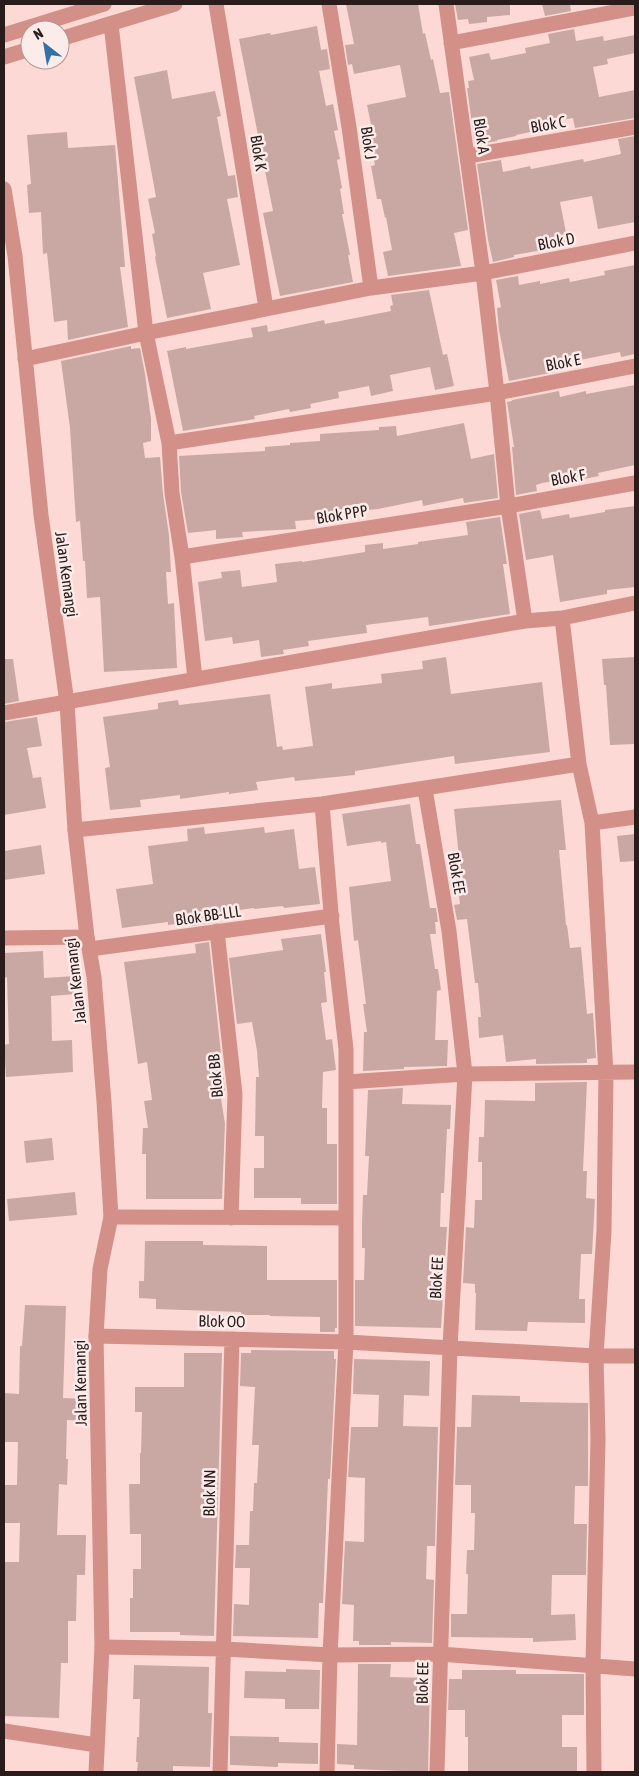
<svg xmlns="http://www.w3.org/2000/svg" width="639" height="1776" font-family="'Asap Condensed',sans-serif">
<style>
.building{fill:#c9a8a3}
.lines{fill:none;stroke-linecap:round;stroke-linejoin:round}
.minor{stroke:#d29088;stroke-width:15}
.tertiary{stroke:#d29088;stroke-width:15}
.labels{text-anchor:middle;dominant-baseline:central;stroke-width:5;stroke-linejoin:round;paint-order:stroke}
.street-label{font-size:16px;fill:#291c1b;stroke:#fbecea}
</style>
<rect width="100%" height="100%" fill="#fcd9d4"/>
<!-- building -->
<path class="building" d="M346,4H418L423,34L425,33L431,60L433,59L440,93L449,92L468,230L454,233L461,266L388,276L383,252L392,250L386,217L385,218L381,199H377L371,166L375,165L369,135L373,134L367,105L406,97L400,65L354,74L352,64L348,65L345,45L354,44Z
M455,4H510V15L487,17V22L469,24L468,19L458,20Z
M542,4H570L571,11L545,16Z
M317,26L321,50L327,49L330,69L319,71L326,106L333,104L338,130L334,131L340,159L337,160L342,188L340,189L344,214H342L350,255H348L353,282L280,296L263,213L273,211L239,39L270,33L271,35Z
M574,29L576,41L603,36L604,41L635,35V53L607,59L608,64L593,67L599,97L635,90V118L575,128L573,118L539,124L540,130L516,135V136L497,140V141L475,145L467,88H469L468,81L474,80L469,57L489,53L491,60L526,53L525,48L550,43L548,34Z
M167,70L172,99L215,91L221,116L217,117L228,176L235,175L238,197L227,199L240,265L203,273L211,309L167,318L155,257L156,256L152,234L155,233L148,199L156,197L134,77Z
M67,132L68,148L115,145L125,267H120L128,327L68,340L67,320L54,322L47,253L43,254L41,212L29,213L27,185L31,184L27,135Z
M635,136V222L598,229L592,196L560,202L568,243L543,248V250L514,255V257L493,262L488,240L477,164L501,160L503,172L530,166L531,169L583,159L584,162L621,154L618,139Z
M635,265V354L621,357L620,352L560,364L554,367L555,372L509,381L499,330L497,308L501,307L496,280L518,276L519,285L540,281V284L569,278L570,282L605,275L604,271Z
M429,290L443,355L447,354L454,386L435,390L430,367L390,375L393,391L371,396L369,386L338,392L339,398L310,404L311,408L290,412L289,409L254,416L255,419L183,431L167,351L186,347V349L253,337L251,328L267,325L268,332L324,320L325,324L391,311L390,306L393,305L391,295Z
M131,346V349L140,348L145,374L151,419V441L143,443L145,458L160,457L163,494L169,535L171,572H166L168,604L174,603L177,668L104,672L100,597L87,598L85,561H83L80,521L76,522L70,428L61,361Z
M635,385V465L598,473L599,476L579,480L578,477L542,483L536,485L537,491L516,495L512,447H514L507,402L512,401V400L559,391L560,397L586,391V394Z
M464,423L471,459L494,454L498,498L464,503L463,498L423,506L422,500L378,509L319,515V519L295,521L296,529L242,532L243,537L216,539V530L188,533L181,492L179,456L265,451V447L290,445V443L320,441V434L379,430V427L396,426L397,436Z
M635,506V587L607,590V594L560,602L553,555L526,560L519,514L540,510L542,519L569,514L570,518L605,512V510Z
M500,517L507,564H503L510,614L429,626L428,617L366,625L367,633L308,641L309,646L283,650L284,654L261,657L259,640L233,644L232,637L205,641L198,582L222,578L221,572L240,570L242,587L277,582L275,564L302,561V562L365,552V545L383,543V549L418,544V542L468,535L466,522Z
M446,657L451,694L542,682L550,752L455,764L454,756L355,771V775L295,781L294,777L256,782L258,790L229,794V792L180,799V795L140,800L141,807L110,810L105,768L110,767L103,717L158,709V703L178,700L179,705L270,694L277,747L282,746L283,750L313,746L305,687L332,683V689L382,683L381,674L423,669L422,661Z
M635,657V744L610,745L606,685H604L602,659Z
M4,659H13L19,701L4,704Z
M37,717L42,746L27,748L33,778L41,777L46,808L4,815V722Z
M561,800L566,850H559L566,925H567L570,948L581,947L587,1014L593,1013L596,1058L587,1059V1063L536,1064V1059L506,1062L503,1035L479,1038L478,1017H481L478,983H475L467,919L457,920L454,905L460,904L456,867H460L454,809Z
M410,804L416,844H420L430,908H436L438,922H435L436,934H430L435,969H438L441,990L437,991L435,1040H448L447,1066L404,1067V1069L363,1071L364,1032H367L363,1004H366L358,940L354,941L349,887L391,881L386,842L381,843V841L347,846L342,814Z
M204,827L205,834L264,827L265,833L294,829L299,869L315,867L320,904L284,908L283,906L254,909V908L216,913L217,922L192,926V922L168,925V922L122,928L116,889L153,884L148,846L188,841L187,829Z
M635,834V861L620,862L617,836Z
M41,845L45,874L4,880V851Z
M321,934L326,972H324L327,1002L321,1003L326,1040L332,1039L336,1070L323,1072L322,1108H327V1144H337V1204H301V1198H254V1168H264V1136H255L256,1077H259L257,1051L252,1022L237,1024L229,958L283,950L281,939Z
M209,942L225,1091L220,1092L225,1124L222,1199H146V1154H142L143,1128H148L144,1101L152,1100L147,1062L138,1064L124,962L196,953L195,944Z
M43,951L44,978L75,976L76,994L51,996L52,1041L72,1040L73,1072L6,1077L4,1045L9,1044L7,977L4,978V953Z
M587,1082L583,1171H587L586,1198L595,1199L592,1254H581L579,1299H585V1323L528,1322L527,1331L475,1330L476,1293H475V1284L463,1283L466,1227L474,1228L475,1200H482V1162H478L479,1137H484L485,1100L535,1101V1083Z
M403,1088L402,1104L451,1105L450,1129H447L444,1193H441L440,1227H447L441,1328L355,1326V1280H364L365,1248H362V1225L363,1195H367L369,1156H365L368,1090Z
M52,1138L54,1160L26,1163L24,1141Z
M75,1192L77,1215L9,1221L7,1199Z
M145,1241H203V1245L267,1246V1280H337V1328H335V1332H320V1317L270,1316V1315H241V1312L156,1309V1299L139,1298V1281H144Z
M25,1305L66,1306L63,1398L87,1399L86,1421L67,1420L66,1459H68L67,1485L59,1484L57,1535H86L85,1575H77L76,1621H68V1663H61L59,1718L4,1716V1562H19L20,1523H4V1485H17L18,1442H4V1393L19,1394L20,1346H22Z
M251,1350L334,1351V1359H336L330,1479H328L323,1603H319L318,1638L233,1636L234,1604L249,1605L250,1568H235L236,1545H249L250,1511H253L254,1483H257L259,1445H252L255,1387L240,1386L241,1353H251Z
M184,1353H222L214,1636L180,1635V1632H130V1598H133V1569H141V1534H130L129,1484H140V1453H141L142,1412H135V1387H184Z
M354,1359L430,1361L429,1396L404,1395L403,1426L438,1427L435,1546H427L426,1579L434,1580L432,1643L391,1642V1645H359V1641H353L354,1605L342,1604L345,1541L364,1542L365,1478L348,1477L351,1427H378L379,1395L353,1394Z
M472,1395L520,1396V1402L588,1403V1486H575L574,1524H587L586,1575H552L551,1615L575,1614L576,1640L533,1642V1638L451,1637V1614H467L468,1574H466L467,1550H474L475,1513H471V1485H455L457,1427H471Z
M358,1664H391L390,1677L430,1678L428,1772L354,1769V1765L337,1764V1744L357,1745Z
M134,1665L209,1667L208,1713H212L210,1767L173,1766V1772H137L138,1762H136L137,1737H139L140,1699H133Z
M286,1669L320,1670L319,1709H285V1699L244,1698L245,1671L286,1672Z
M462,1670H516V1674H584V1715H562V1747H577V1772H468V1737H465V1710H448L449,1679H462Z
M230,1736L279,1737V1742L318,1743V1764L278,1763V1767L230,1765Z"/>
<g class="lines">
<!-- minor -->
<path class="minor" d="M216,4L266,308
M329,4L349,127L371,288
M446,4L483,273L497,393L508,506L525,621
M111,24L146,333L169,443L172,493L182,557L195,679
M451,43L635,8
M468,156L635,127
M25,359L146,333L371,288L483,273L635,243
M169,443L497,393L635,366
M182,557L508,506L635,483
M562,618L579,764L592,823L606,1074L604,1231L596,1356L598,1439L593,1666L594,1772
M4,713L525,621L562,618L635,603
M425,789L449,931L465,1074L450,1347L437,1772
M322,804L332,925L346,1049V1342L330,1655L327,1772
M592,823L635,817
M75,830L322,804L579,764
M217,931L235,1094L231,1218
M4,938L87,937
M90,949L332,916
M346,1082L465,1074L635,1072
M111,1217L346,1218
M96,1336L346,1342L596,1356H635
M102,1647L224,1649L330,1655L440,1654L635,1669
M4,1731L97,1745
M220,1772L232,1339"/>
<!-- tertiary -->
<path class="tertiary" d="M4,35L104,4
M60,39L175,4
M4,57L30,49
M4,189L15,256L41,515L67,703L75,830L87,937L94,977L104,1102L111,1217L100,1269L96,1336L102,1647L96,1772"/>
</g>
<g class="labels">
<!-- street labels -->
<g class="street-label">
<text transform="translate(548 124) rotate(-10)">Blok C</text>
<text transform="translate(482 136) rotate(82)">Blok A</text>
<text transform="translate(369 143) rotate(82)">Blok J</text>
<text transform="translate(259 153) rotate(81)">Blok K</text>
<text transform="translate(556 241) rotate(-11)">Blok D</text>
<text transform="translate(563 362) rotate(-11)">Blok E</text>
<text transform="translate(568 477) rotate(-10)">Blok F</text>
<text transform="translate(342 514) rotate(-9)">Blok PPP</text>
<text transform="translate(67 574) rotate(82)">Jalan Kemangi</text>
<text transform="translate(457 873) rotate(80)">Blok EE</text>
<text transform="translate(208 915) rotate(-8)">Blok BB-LLL</text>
<text transform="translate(75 981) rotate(-97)">Jalan Kemangi</text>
<text transform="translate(215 1076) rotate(-95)">Blok BB</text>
<text transform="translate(436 1278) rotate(-87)">Blok EE</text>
<text transform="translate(222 1321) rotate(1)">Blok OO</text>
<text transform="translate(80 1383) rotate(-91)">Jalan Kemangi</text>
<text transform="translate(209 1493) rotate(-89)">Blok NN</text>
<text transform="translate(422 1683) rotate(-89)">Blok EE</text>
</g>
</g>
<!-- border -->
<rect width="639" height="1776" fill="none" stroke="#291c1b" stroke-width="10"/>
<!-- north arrow -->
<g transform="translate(45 45) rotate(329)"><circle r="24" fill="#fbecea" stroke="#a79997"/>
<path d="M0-4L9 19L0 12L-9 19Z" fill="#3171a7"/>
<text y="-8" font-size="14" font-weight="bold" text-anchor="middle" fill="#291c1b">N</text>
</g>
</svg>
